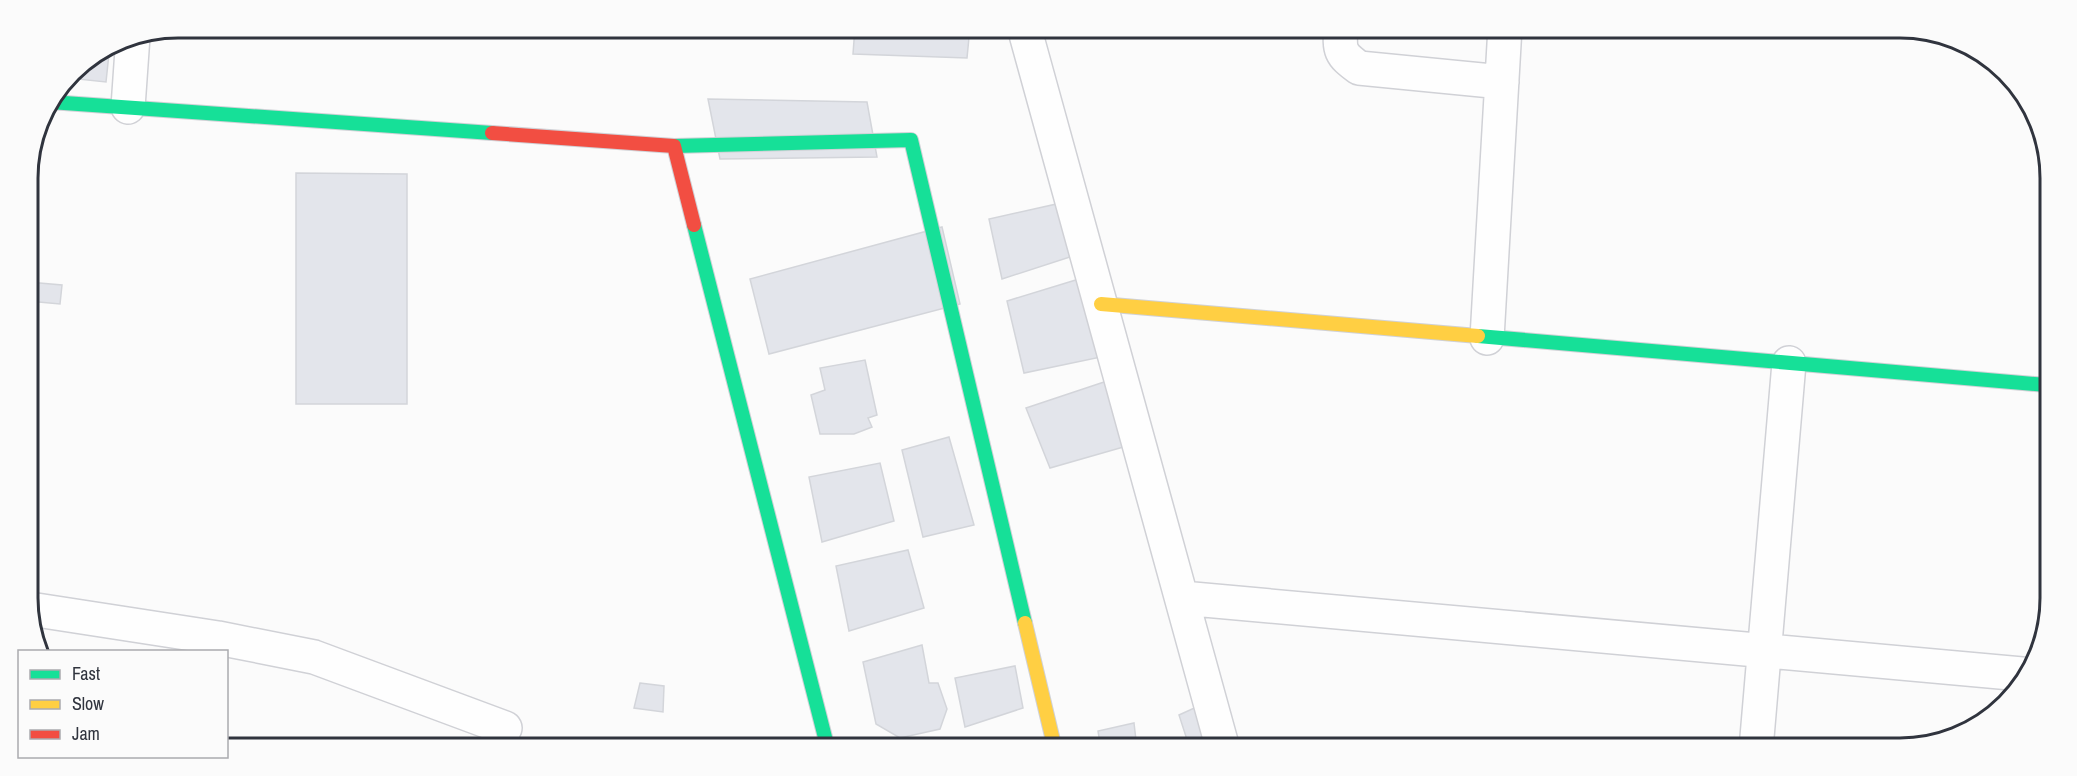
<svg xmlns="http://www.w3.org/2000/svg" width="2077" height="776" font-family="'Archivo Narrow',sans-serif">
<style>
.building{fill:#e3e5eb;stroke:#d3d5da;stroke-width:1.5}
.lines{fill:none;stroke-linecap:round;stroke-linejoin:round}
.street-casing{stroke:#d0d1d6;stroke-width:36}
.fast-casing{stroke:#d0d1d6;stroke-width:16}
.slow-casing{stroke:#d0d1d6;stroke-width:16}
.jam-casing{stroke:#d0d1d6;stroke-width:16}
.street{stroke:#fefefe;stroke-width:33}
.fast{stroke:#16e098;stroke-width:14}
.slow{stroke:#ffcf43;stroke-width:14}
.jam{stroke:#f24e42;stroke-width:14}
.rim{fill:none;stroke:#30343e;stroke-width:3}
</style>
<rect width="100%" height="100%" fill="#fbfbfb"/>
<!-- building -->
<path class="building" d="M520,27H605V36L519,29Z
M748,27H826V34L747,31Z
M855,27H970L967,58L853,54Z
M110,44L106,82L68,78L78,65Z
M708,99L867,102L877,157L720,159Z
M296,173L407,174V404H296Z
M1061,203L1073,256L1002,279L989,219Z
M942,227L960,304L769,354L750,279Z
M1079,279L1101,357L1024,373L1007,301Z
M28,282L62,285L60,304L28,301Z
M865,360L877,415L868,418L872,427L854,434H820L811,395L825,390L820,368Z
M1110,380L1127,446L1050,468L1026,408Z
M949,437L974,525L923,537L902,450Z
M880,463L894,521L822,542L809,477Z
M908,550L924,608L849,631L836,566Z
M922,645L929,683H938L947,709L940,729L900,738L876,724L863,662Z
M1015,666L1023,708L965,727L955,678Z
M640,683L664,686L663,712L634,708Z
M1203,704L1210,749H1190L1179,715Z
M1134,723L1137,749H1101L1098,731Z
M571,744L600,749H571Z"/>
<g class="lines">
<!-- street casing -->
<g class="street-casing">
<path id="street" d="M1024,27L1223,749
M1341,27C1339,51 1340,54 1359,68L1502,82
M128,107L133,36
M1487,338L1505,27
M1182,598L2022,674
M30,609L218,638L314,657L505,728
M1756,749L1789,363"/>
</g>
<!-- fast casing -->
<g class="fast-casing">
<path id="fast" d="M50,102L492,133
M674,146L911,140L1025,623
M694,225L828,749
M1478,336L2046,385"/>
</g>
<!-- slow casing -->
<g class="slow-casing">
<path id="slow" d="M1101,304L1478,336
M1025,623L1055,749"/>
</g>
<!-- jam casing -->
<g class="jam-casing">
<path id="jam" d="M492,133L674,146L694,225"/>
</g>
<!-- street -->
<use href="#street" class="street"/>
<!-- fast -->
<use href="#fast" class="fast"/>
<!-- slow -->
<use href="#slow" class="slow"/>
<!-- jam -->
<use href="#jam" class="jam"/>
</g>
<!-- crop -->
<path d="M0 0H2077V776H0ZM178 38H1900A140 140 0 0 1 2040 178V598A140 140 0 0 1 1900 738H178A140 140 0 0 1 38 598V178A140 140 0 0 1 178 38Z" fill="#fbfbfb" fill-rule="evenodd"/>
<path class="rim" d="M178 38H1900A140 140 0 0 1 2040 178V598A140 140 0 0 1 1900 738H178A140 140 0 0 1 38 598V178A140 140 0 0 1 178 38Z"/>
<!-- legend -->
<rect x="18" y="650" width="210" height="108" fill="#fbfbfb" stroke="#aaabaf" stroke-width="1.5"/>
<rect x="30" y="670" width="30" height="9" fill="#16e098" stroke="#aaabaf" stroke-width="1.5"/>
<text x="72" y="680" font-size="18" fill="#30343e">Fast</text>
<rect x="30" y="700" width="30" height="9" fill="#ffcf43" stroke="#aaabaf" stroke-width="1.5"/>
<text x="72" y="710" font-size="18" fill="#30343e">Slow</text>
<rect x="30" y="730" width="30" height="9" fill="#f24e42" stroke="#aaabaf" stroke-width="1.5"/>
<text x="72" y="740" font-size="18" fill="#30343e">Jam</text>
</svg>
